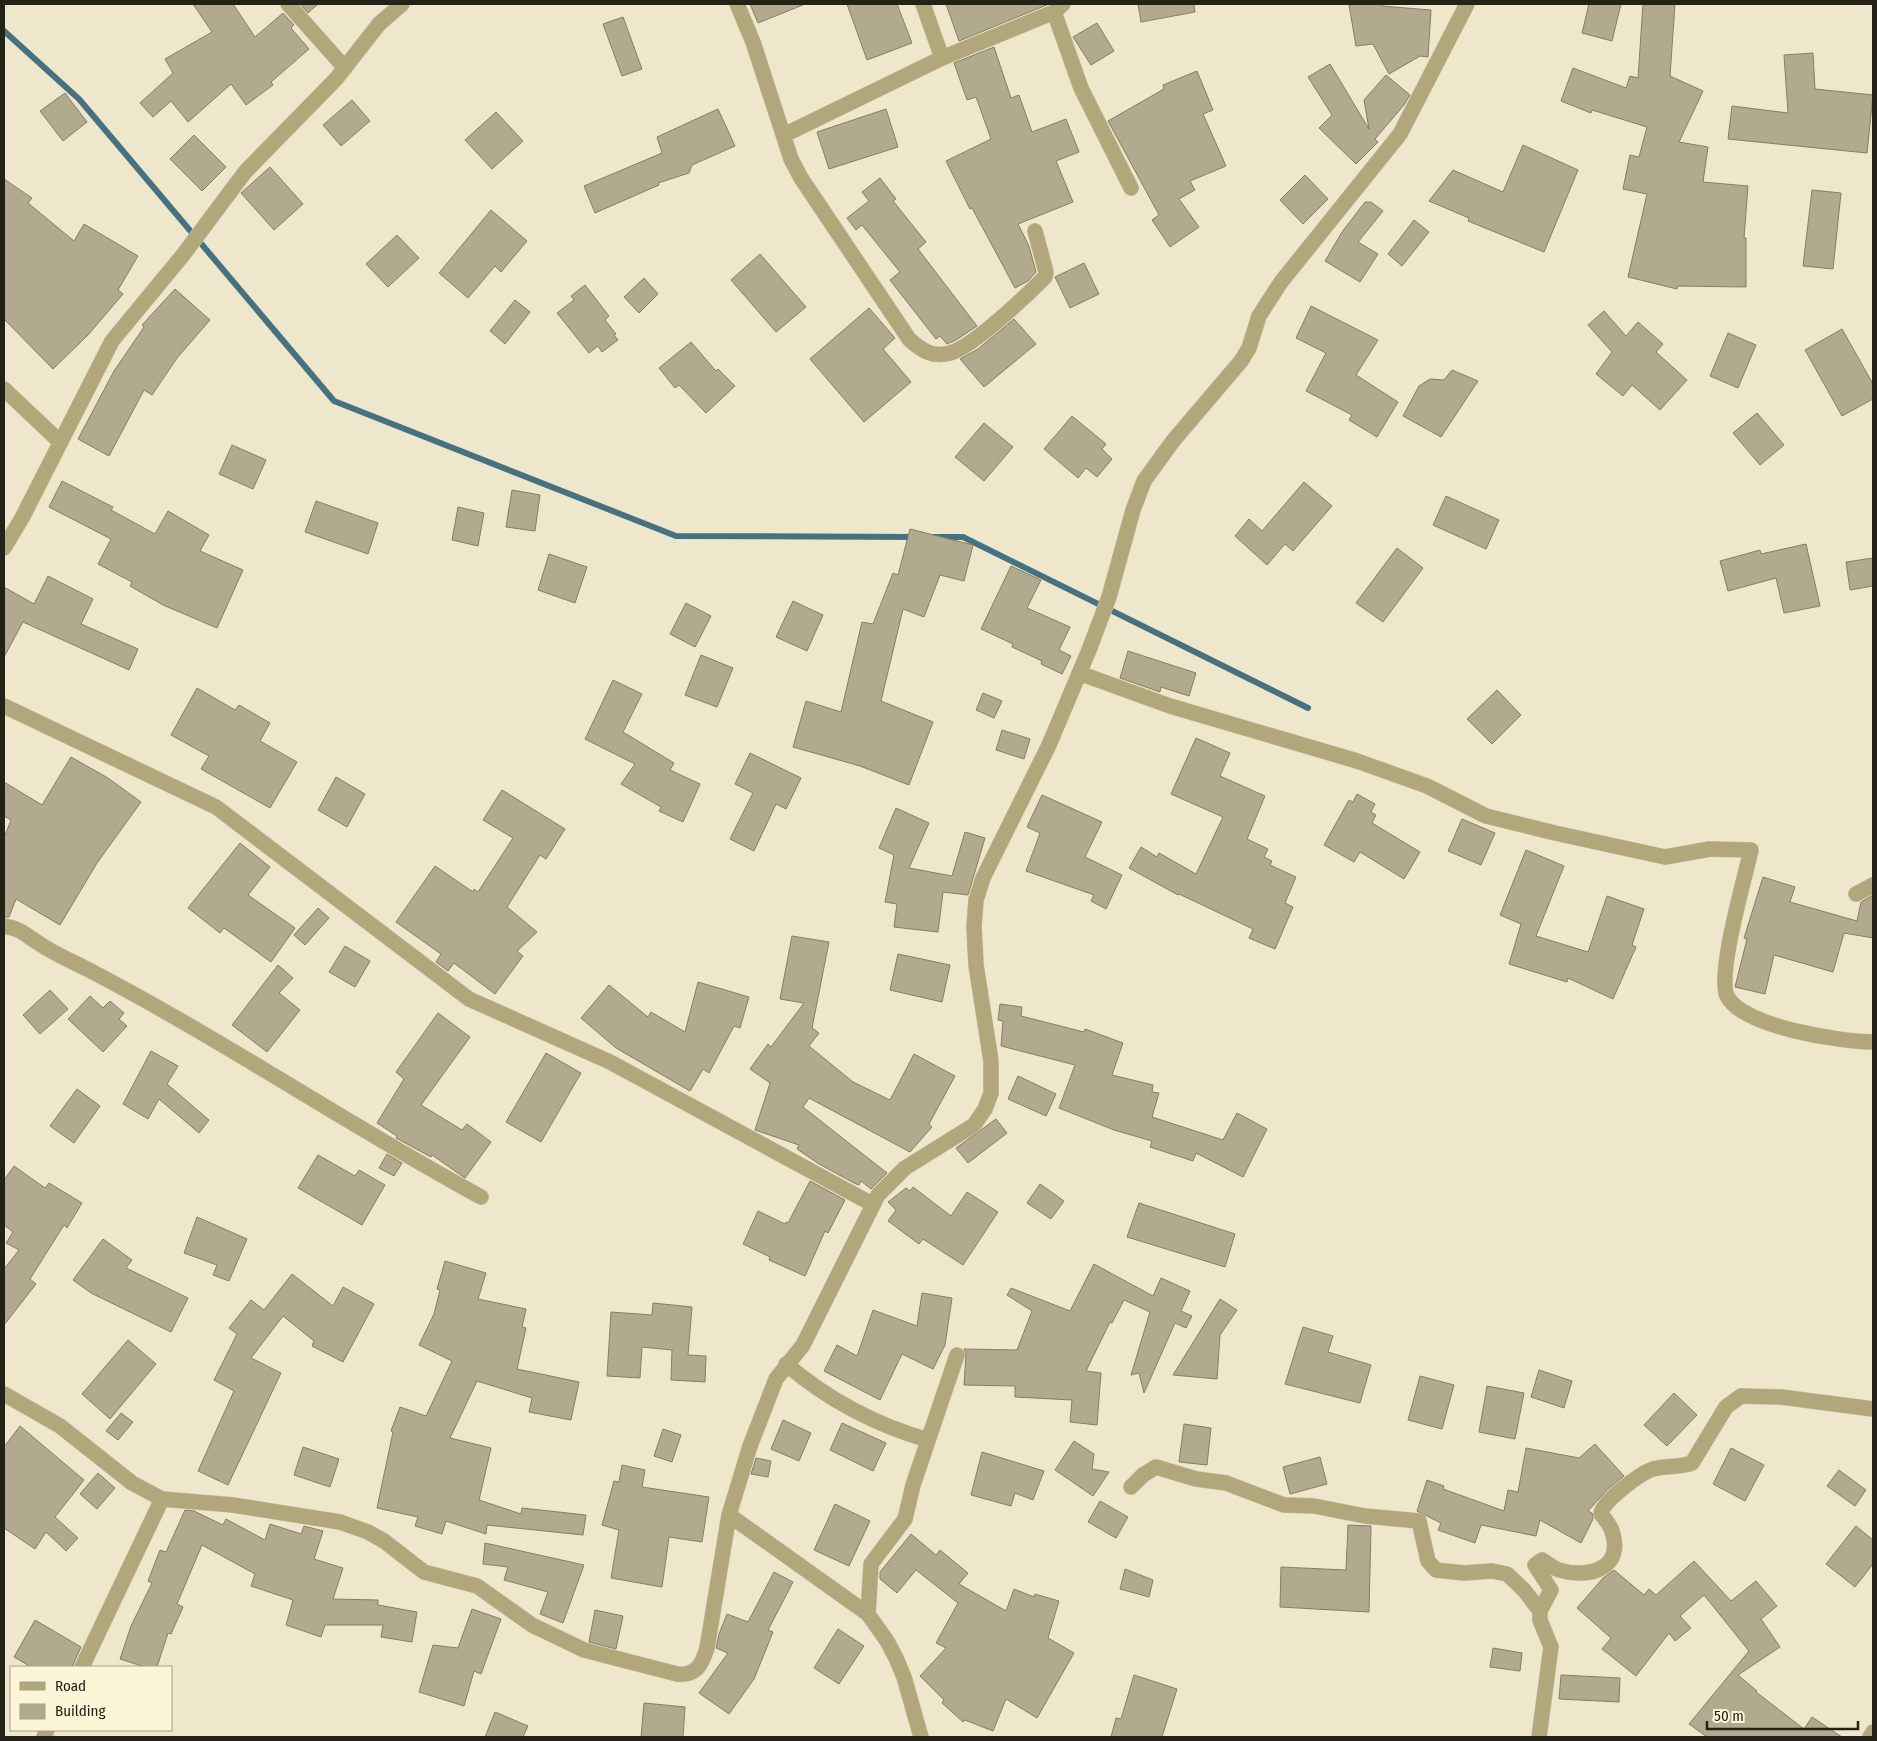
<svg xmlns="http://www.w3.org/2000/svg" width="1877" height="1741" font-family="'Fira Sans Condensed',sans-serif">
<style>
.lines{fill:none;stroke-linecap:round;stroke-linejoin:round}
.stream{stroke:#467181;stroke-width:6}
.building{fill:#b1aa8f;stroke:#847e63}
.street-casing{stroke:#cac3ab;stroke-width:16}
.street{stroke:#b2a77b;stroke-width:15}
</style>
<rect width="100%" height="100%" fill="#efe7cb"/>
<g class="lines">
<!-- stream -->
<path class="stream" d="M4,31L79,99L334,401L676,536L915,537
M932,537H963L1308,708"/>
</g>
<!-- building -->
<path class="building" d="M193,4H233L255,37L283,13L294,25L291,28L309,49L271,82L273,85L246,105L231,84L188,122L171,101L153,117L140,103L173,73L165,59L212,32Z
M300,4H318L308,13Z
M750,4H803V5L758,23Z
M847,4H897L912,43L867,60Z
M946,4H1049L959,41Z
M1138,4H1194L1195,12L1141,22Z
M1359,4H1382V6L1431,10L1428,57L1420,56L1389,74L1373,44L1356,46L1349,5Z
M1589,4H1621L1612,41L1582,33Z
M1643,4H1675L1670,76L1703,91L1679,142L1708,147L1703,182L1748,186L1744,238H1746V287L1678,286L1677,289L1628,277L1647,194L1623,189L1630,155L1639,157L1647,127L1592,110L1591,113L1561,101L1573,68L1626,88L1630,76L1638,78Z
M623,17L642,69L622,76L603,24Z
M1097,23L1114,51L1091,65L1073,37Z
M994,47L1011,98L1019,95L1032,132L1066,119L1079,152L1056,161L1073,202L1018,224L1029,246L1036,272L1028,281L1015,288L972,208L970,209L946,161L991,139L976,97L967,100L954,63Z
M1813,53L1815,89L1873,95L1867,153L1728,139L1732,106L1788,113L1784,55Z
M1330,64L1369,129L1364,100L1386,75L1410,95L1404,105L1375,139L1378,142L1356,164L1319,128L1332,115L1308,77Z
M1197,71L1213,110L1203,114L1226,166L1190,181L1195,190L1179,199L1199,227L1170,247L1152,220L1159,215L1108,121L1164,89L1163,85Z
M65,93L87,122L63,141L40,111Z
M352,100L370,121L341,146L323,125Z
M718,109L735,146L692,165L689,173L658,183L659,185L595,213L584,186L662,153L657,137Z
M886,109L898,147L829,169L817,132Z
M496,112L523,141L492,169L465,140Z
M194,135L226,167L202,191L170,159Z
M1523,145L1578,170L1544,252L1468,221L1469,218L1429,201L1453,170L1503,192Z
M270,167L303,204L274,230L241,193Z
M1305,175L1328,199L1303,224L1280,200Z
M880,178L896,199L893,201L926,242L918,249L977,326L956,340L947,344L940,336L936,339L890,280L900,272L862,225L856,230L847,218L869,201L862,192Z
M4,179L32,198L28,203L74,241L84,224L138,256L118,290L123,294L88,335L53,369L4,319Z
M1812,190L1841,193L1833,269L1803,266Z
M1365,202H1371L1383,211L1358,242L1378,254L1360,282L1325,261L1342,232Z
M491,210L527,241L501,272L495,266L468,298L439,273Z
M1414,220L1429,232L1402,266L1388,254Z
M397,235L419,258L388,287L366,264Z
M760,254L806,307L776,332L731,280Z
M1084,263L1099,294L1070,308L1055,277Z
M644,278L658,294L639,313L624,297Z
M585,285L609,316L605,320L616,334L614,335L618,340L602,352L598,346L589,353L557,313L574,300L571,296Z
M175,289L210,320L177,358L152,395L144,390L109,456L78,439L114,371L144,327L142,325Z
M515,300L530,312L505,344L490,331Z
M1311,306L1378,340L1356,375L1398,402L1377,437L1349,420L1352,415L1306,391L1326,353L1296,338Z
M869,308L895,338L883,349L911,382L864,422L810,359Z
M1604,311L1626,336L1638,322L1663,344L1656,352L1687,380L1660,410L1632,385L1623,396L1596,374L1612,352L1588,325Z
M1014,319L1036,344L984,387L960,359L978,349Z
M1842,329L1873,384V399L1842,416L1805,350Z
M1728,333L1756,345L1738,388L1710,376Z
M691,342L716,371L718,369L735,386L706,413L679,385L675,388L659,368Z
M1452,370L1478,381L1441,437L1403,416L1419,386L1430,379L1444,380Z
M1757,413L1784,445L1760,465L1733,433Z
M1072,416L1106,444L1102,449L1112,459L1097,477L1086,468L1078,478L1044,449Z
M984,423L1013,447L984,481L955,457Z
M232,445L266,460L253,489L219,474Z
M62,481L113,507L111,510L155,534L168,511L209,535L200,551L243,570L217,628L163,605L130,586L132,582L98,564L111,539L49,507Z
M1304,482L1332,506L1293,551L1285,544L1267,565L1235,536L1249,519L1262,531Z
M512,490L540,495L535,531L506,527Z
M1446,496L1499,520L1486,549L1433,525Z
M316,501L378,523L368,554L305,532Z
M458,507L484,513L478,546L452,540Z
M910,529L973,545L964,581L940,575L924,617L903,609L881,701L933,722L909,785L860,766L793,747L806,701L841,712L862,622L873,624L893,573L898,575Z
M1806,544L1820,606L1784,613L1776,578L1728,591L1720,561L1760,550L1761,554Z
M1397,548L1423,568L1383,622L1356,603Z
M549,554L587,567L575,603L538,590Z
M1873,558V586L1850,590L1846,562Z
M1011,566L1041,580L1027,608L1070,627L1059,650L1071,656L1062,674L1041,664L1042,661L1012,647L1013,644L981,629Z
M48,576L93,599L81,624L138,649L129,670L23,622L4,657V587L34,604Z
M793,601L823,615L807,651L776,637Z
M686,603L711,616L695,647L670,634Z
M1128,651L1196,673L1189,696L1161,687L1160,692L1120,678Z
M701,655L733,668L717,707L685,695Z
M613,680L642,694L623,732L674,763L670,770L700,784L683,822L659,811L661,807L621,784L635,764L585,739Z
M197,688L235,710L239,705L270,723L260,741L297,762L270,808L201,769L209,756L171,735Z
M1497,690L1521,715L1492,744L1467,719Z
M983,693L1002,701L994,718L976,710Z
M1002,730L1030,739L1024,759L996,750Z
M1196,738L1230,753L1220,776L1265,796L1247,839L1268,849L1264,857L1272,861L1270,865L1296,877L1285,903L1293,907L1275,949L1249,938L1253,929L1179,894L1178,895L1129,868L1141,847L1157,857L1159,853L1196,874L1223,817L1171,794Z
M750,753L801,778L786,809L776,804L754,851L730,839L753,793L735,784Z
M71,757L108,778L141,802L97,863L60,925L16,899L9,917H4V838L11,820L4,816V782L42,805Z
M336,777L365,794L347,827L318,810Z
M502,790L565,829L546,859L540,855L507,907L537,932L517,951L523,956L495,994L454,963L448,971L436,962L441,954L396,922L435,866L473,892L474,889L478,892L513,838L483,820Z
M1357,794L1375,804L1371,812L1376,815L1372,823L1420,852L1404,879L1360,852L1354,862L1324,845L1349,800L1353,802Z
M1042,795L1102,822L1085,857L1122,875L1106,909L1091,901L1094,895L1026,871L1040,833L1027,827Z
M896,808L929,823L909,868L952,876L965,832L985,838L968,895L943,892L938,932L894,927L897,904L885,902L894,855L879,848Z
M1462,819L1495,833L1481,865L1448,851Z
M240,843L270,867L248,895L295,928L271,962L224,928L220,933L188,908Z
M1526,850L1564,866L1536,936L1588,952L1607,896L1644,909L1632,945L1636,947L1613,999L1568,978L1567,982L1509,964L1521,924L1500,915Z
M1763,877L1795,887L1790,902L1857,921L1861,902L1873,895V938L1844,933L1833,972L1774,955L1765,994L1735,987L1747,939L1744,938Z
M318,908L329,918L305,945L294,935Z
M792,936L829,942L812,1028L819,1033L809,1046L853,1082L890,1100L914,1054L955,1076L929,1124L932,1127L910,1152L809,1098L803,1107L887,1173L871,1189L861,1181L859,1185L854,1183L819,1164L797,1149L799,1145L755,1130L770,1083L750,1069L768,1044L771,1047L804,1003L780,999Z
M345,946L370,961L355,987L329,972Z
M898,954L950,965L942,1002L890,990Z
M278,965L293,978L279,993L300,1010L267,1052L232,1025Z
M698,982L749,997L740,1028L734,1026L709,1073L703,1069L690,1091L616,1048L581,1018L609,985L648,1017L651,1012L685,1032Z
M50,990L68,1009L40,1034L23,1015Z
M90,996L103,1008L110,1001L124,1013L119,1019L127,1026L103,1052L68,1019Z
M1000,1004L1022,1007L1021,1016L1084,1032L1085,1029L1123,1043L1112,1075L1153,1085L1152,1092L1159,1093L1152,1117L1223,1140L1237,1113L1267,1129L1243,1177L1196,1153L1193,1161L1150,1147L1152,1141L1114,1130L1059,1108L1075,1065L1001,1046L1003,1021L998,1020Z
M438,1013L470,1037L421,1105L462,1130L467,1124L491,1142L465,1178L432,1155L431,1157L396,1138L397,1136L377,1123L404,1079L396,1072Z
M151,1051L178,1066L167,1084L209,1120L199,1133L159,1099L148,1119L123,1104Z
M546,1053L581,1073L541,1142L506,1122Z
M1018,1076L1056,1094L1046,1116L1008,1099Z
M77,1089L100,1106L74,1143L50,1126Z
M996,1119L1007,1133L968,1163L956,1148Z
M387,1154L402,1163L394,1176L379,1168Z
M318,1155L355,1176L359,1170L385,1185L362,1225L298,1188Z
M14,1166L45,1188L49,1183L82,1203L67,1228L64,1225L30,1279L36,1284L4,1325V1269L19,1250L6,1243L13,1232L4,1225V1180Z
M810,1181L845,1200L828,1233L825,1231L805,1276L769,1260L770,1257L743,1244L758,1211L785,1224L786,1222L788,1223Z
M1040,1184L1064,1201L1051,1219L1027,1203Z
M913,1187L951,1216L967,1192L998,1212L963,1265L923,1239L919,1244L888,1221L896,1210L888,1202L906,1188L910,1191Z
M1139,1203L1235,1234L1225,1267L1127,1237Z
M197,1217L247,1239L229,1281L213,1275L217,1265L184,1253Z
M103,1239L132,1260L126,1268L188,1298L171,1332L91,1293L73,1280Z
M445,1261L486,1273L478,1299L526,1309L522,1327L526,1328L517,1369L579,1382L571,1420L529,1412L532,1398L477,1381L450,1438L491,1448L479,1500L521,1514L522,1508L586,1515L583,1535L487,1525L486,1534L446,1521L442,1534L415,1526L418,1517L377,1508L393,1432L391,1431L400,1407L426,1416L452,1361L419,1345L434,1314L440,1290L437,1289Z
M1094,1264L1153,1296L1161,1278L1190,1291L1181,1311L1192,1316L1186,1328L1175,1323L1144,1393L1139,1373L1131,1375L1150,1312L1124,1300L1112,1323L1110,1322L1086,1371L1101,1373L1097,1425L1070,1422L1072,1400L1015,1397V1386L964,1385L966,1354L964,1349L1017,1350L1032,1311L1007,1295L1011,1288L1070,1311Z
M292,1274L333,1306L343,1287L374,1304L343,1362L312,1346L314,1341L283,1316L251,1358L281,1373L228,1485L198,1471L234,1391L214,1380L237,1334L229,1328L251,1300L264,1310Z
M922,1293L952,1298L945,1345L933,1369L902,1354L880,1400L824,1371L837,1345L857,1356L873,1310L917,1326Z
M1220,1299L1237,1310L1220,1335L1217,1379L1173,1375Z
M653,1303L692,1307L688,1355L706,1356L705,1382L671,1380L672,1350L642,1347L640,1378L607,1376L611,1312L652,1315Z
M1303,1327L1333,1336L1328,1352L1371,1365L1360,1403L1285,1384Z
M128,1340L156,1364L110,1419L82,1394Z
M1539,1370L1572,1381L1564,1408L1531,1397Z
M1420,1376L1454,1385L1442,1429L1408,1420Z
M1487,1386L1524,1393L1515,1439L1479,1432Z
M1674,1393L1697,1415L1667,1446L1644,1425Z
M121,1413L133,1422L118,1440L106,1431Z
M783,1420L811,1433L799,1461L771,1449Z
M842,1423L886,1443L873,1471L830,1450Z
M1184,1424L1211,1428L1207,1465L1179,1462Z
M20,1426L84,1480L55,1517L78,1538L66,1551L46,1532L35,1549L4,1528V1447Z
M663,1429L681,1435L672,1462L654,1456Z
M1074,1441L1094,1454L1092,1469L1109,1472L1093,1496L1055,1470Z
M1595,1444L1624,1476L1608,1489L1588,1511L1592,1513L1593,1519L1581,1543L1540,1520L1536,1536L1481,1525L1475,1543L1438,1530L1441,1523L1417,1511L1427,1480L1444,1486L1443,1489L1504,1511L1508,1490L1518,1492L1526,1448L1579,1458Z
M303,1447L339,1459L330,1487L294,1475Z
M1731,1448L1764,1465L1745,1501L1713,1484Z
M982,1452L1044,1471L1033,1500L1015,1493L1011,1506L971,1495Z
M1320,1457L1327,1484L1290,1494L1283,1467Z
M756,1458L771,1461L768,1477L751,1474Z
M622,1465L645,1470L642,1487L709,1497L702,1542L669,1537L662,1587L611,1578L619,1530L602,1525L614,1481L619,1482Z
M1839,1470L1866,1490L1855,1506L1827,1486Z
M98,1473L115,1488L97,1509L80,1494Z
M1100,1501L1128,1517L1116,1538L1088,1522Z
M835,1504L870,1521L849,1566L814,1550Z
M185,1510L194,1511L223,1525L226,1519L265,1540L270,1524L301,1534L304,1526L323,1531L314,1559L343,1568L333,1599L378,1600V1605L417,1612L412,1642L381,1637L383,1625H325L321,1637L286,1625L293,1600L251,1586L255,1574L202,1545L177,1604L183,1607L171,1634L168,1633L157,1667H145L120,1659L131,1626L152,1583L148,1581L160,1550L166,1552Z
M1348,1525L1371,1526L1369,1612L1280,1607L1281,1567L1346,1570Z
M1856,1526L1873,1540V1564L1855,1587L1826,1564Z
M911,1534L936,1555L940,1550L968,1573L959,1584L1006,1611L1014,1589L1034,1597L1035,1594L1059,1601L1048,1638L1074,1653L1037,1718L1006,1699L993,1731L965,1720L963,1722L942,1703L944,1700L920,1676L946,1648L936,1643L958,1603L916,1570L897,1593L880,1579V1572Z
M485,1543L584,1565L563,1623L540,1614L548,1592L504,1580L508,1567L483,1564Z
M1694,1561L1731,1601L1756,1581L1777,1606L1761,1619L1780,1647L1738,1675L1757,1691L1756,1692L1804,1729L1812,1717L1842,1737H1707L1689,1724L1749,1651L1704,1595L1680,1616L1691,1628L1675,1641L1669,1633L1636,1676L1602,1649L1611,1638L1577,1608L1603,1578L1614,1570L1644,1595L1649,1589L1656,1595Z
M1125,1569L1153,1580L1149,1597L1120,1589Z
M774,1572L793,1582L768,1630L773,1632L754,1679L729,1714L699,1693L728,1653L716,1648L719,1634L727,1614L748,1622Z
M472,1609L501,1619L481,1674L474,1671L464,1706L419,1692L433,1645L458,1648Z
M595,1610L623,1616L616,1649L589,1642Z
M35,1620L81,1647L72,1667H31L14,1657Z
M838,1629L864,1646L839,1684L814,1668Z
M1493,1648L1522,1653L1520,1671L1490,1667Z
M1134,1675L1177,1689L1162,1737H1111L1116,1718L1121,1719Z
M1561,1675L1620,1678L1619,1702L1559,1699Z
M644,1703L685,1707L683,1737H641Z
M495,1712L528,1726L523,1737H485Z"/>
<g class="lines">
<!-- street casing -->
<g class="street-casing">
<path id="street" d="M288,4L345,68
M737,4L753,42L791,159L801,178L909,339C921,350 932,358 950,353C973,347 1027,295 1045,277L1046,272L1035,231
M923,4L942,58
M1054,12L1081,88L1131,188
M784,135L942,58L1054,12L1063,4
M4,389L60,442
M4,548L22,518L112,341L183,255L245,172L336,79L379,24L402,4
M1079,673L1170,706L1357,761L1427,786L1486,816L1555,833L1665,857L1710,849L1751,850C1745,878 1717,973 1727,996C1742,1027 1842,1042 1873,1042
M4,706L216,807L469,999L610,1062L872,1204
M1856,894L1873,885
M4,926C22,929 25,935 40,944C54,954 72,961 87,969C222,1039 348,1125 481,1197
M786,1364C827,1399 876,1425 928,1440
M4,1394L60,1426L132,1483L162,1499L233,1505L340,1522L368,1532L384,1541L424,1572L477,1586L532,1625L584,1650L677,1674C696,1676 702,1665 707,1648L729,1515L750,1446L776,1379L803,1345L878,1195L905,1168L974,1125L985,1109L991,1093V1061L976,965L974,927L976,900L983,878L1049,745L1089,650L1109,597L1133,510L1144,481L1173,441L1241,361L1249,348L1259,316L1281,282L1400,134L1467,4
M1131,1487L1143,1475L1156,1467L1196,1479L1226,1483L1284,1505L1314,1506L1365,1516L1419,1521L1428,1561L1436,1570L1464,1573L1492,1571L1507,1574L1524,1590L1540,1611
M729,1515L868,1614L887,1641L896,1658L904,1677L921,1737
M868,1614L871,1564L905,1519L913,1485L957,1355
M82,1667L162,1499
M44,1737L47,1730
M1539,1737L1551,1647L1540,1620V1611L1551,1590L1535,1565L1542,1560C1547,1563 1553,1568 1559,1570C1588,1579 1625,1569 1612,1531C1610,1525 1605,1519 1601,1514C1601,1502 1641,1473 1653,1469C1666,1465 1679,1468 1692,1463L1726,1407L1741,1396L1781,1397L1873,1409
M1870,1737L1873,1732"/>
</g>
<!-- street -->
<use href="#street" class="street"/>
</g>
<!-- border -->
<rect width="1877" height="1741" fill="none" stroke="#242117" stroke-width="10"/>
<!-- legend -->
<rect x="10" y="1666" width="162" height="65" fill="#fcf5d8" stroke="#a6a08b"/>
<rect x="20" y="1682" width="25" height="8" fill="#b2a77b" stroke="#a6a08b"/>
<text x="55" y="1691" font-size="15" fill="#242117">Road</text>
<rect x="20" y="1704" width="25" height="15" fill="#b1aa8f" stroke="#a6a08b"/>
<text x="55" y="1716" font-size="15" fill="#242117">Building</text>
<!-- scale -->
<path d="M1707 1721v8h151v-8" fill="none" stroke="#242117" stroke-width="2.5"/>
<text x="1714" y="1721" font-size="15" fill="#242117" stroke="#fcf5d8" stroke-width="4" paint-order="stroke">50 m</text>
</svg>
